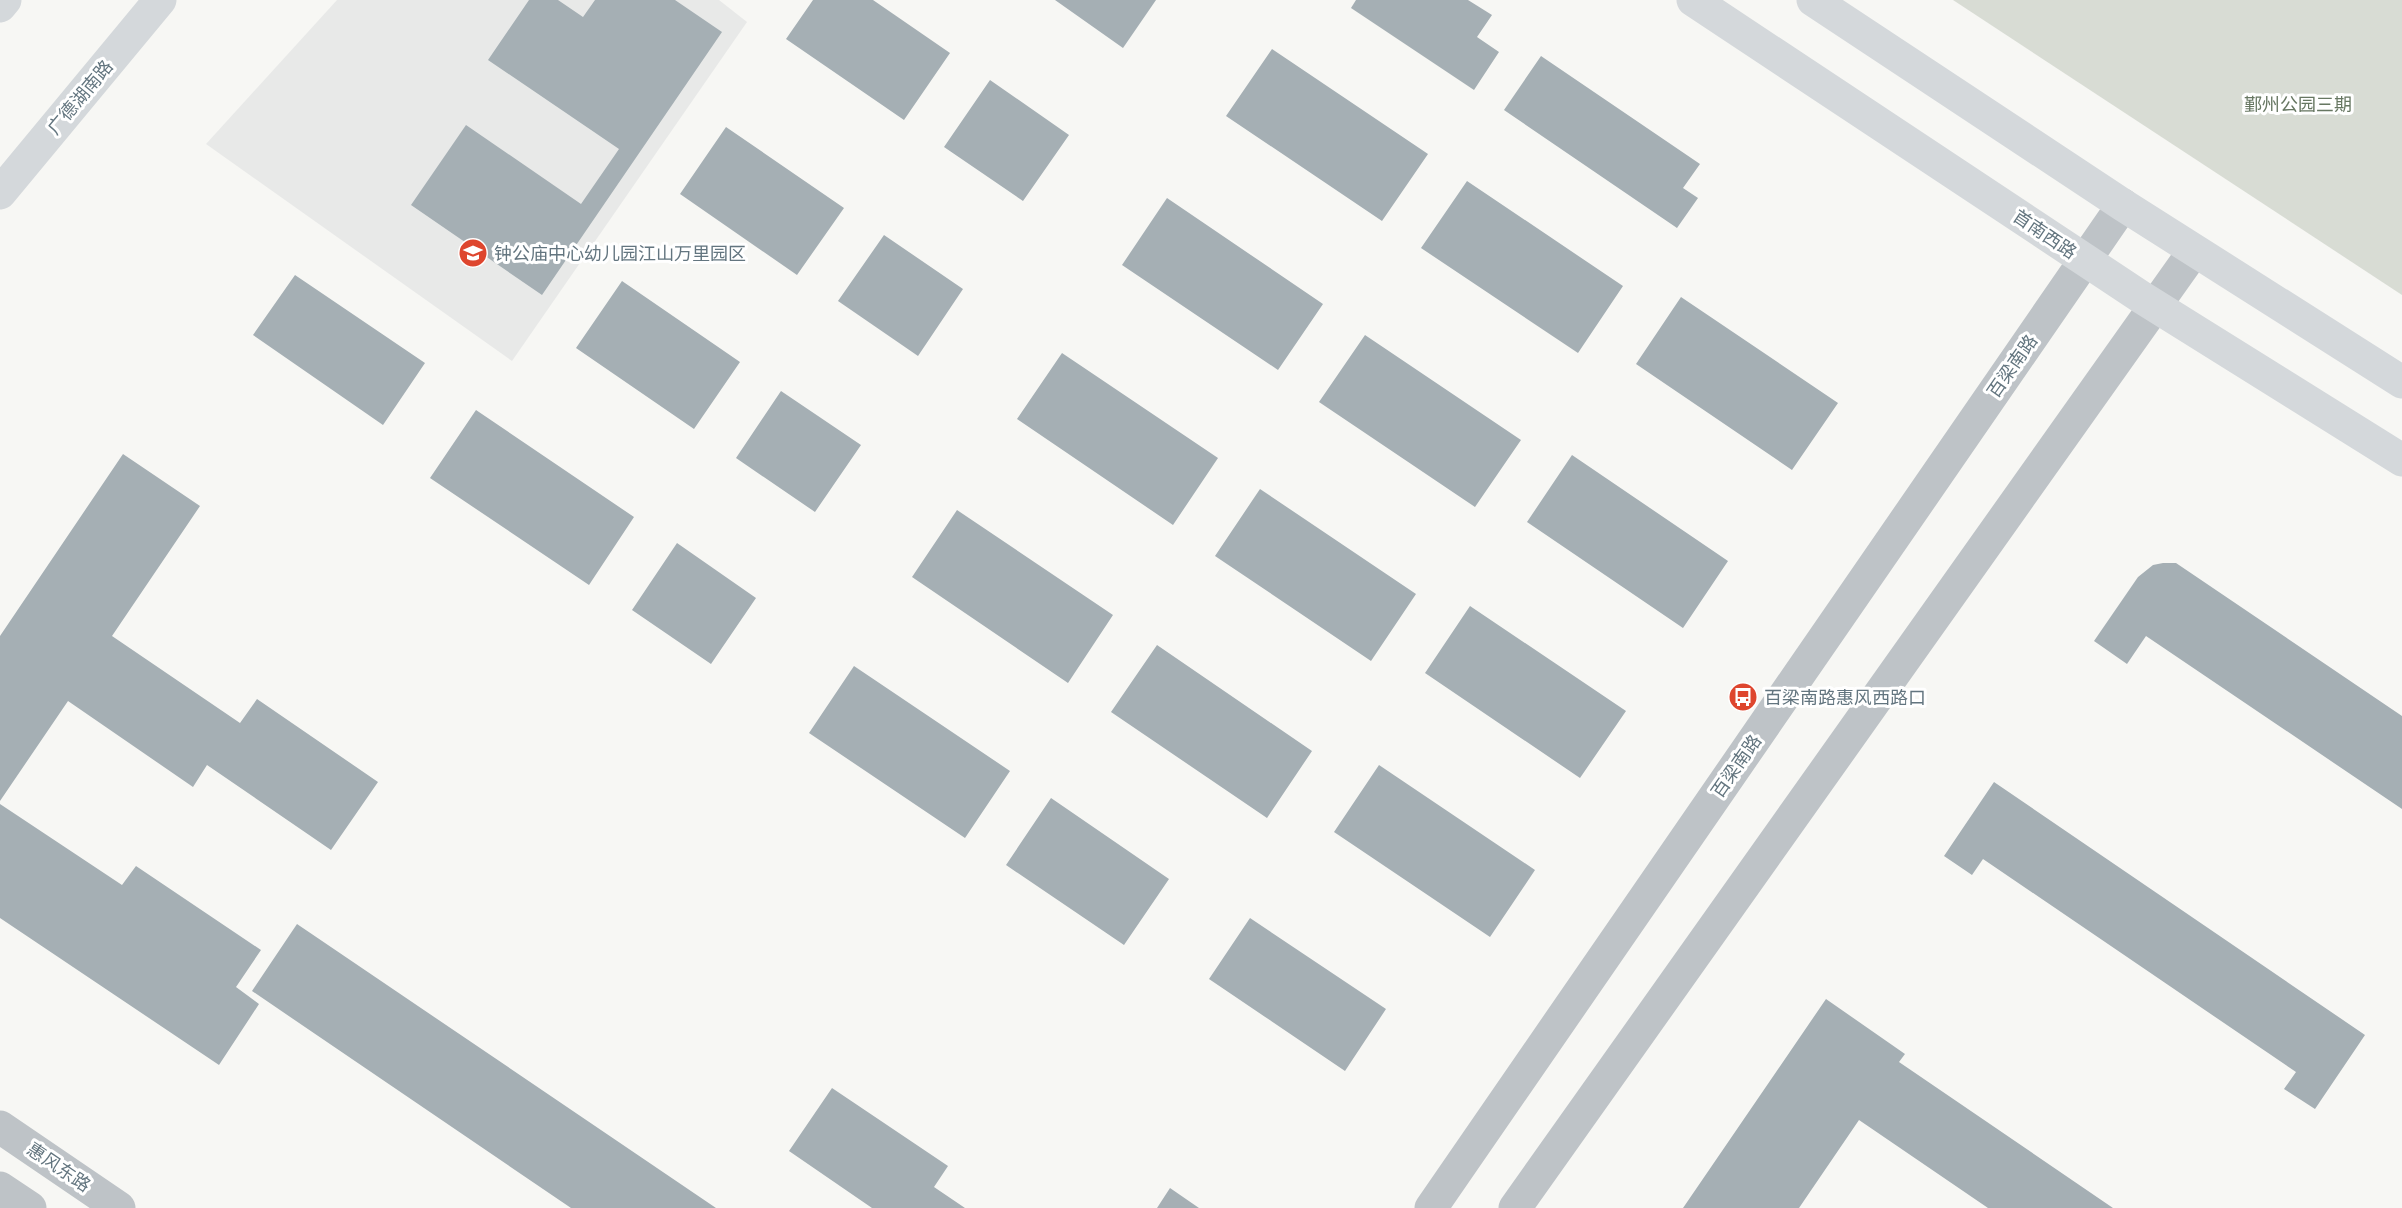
<svg xmlns="http://www.w3.org/2000/svg" width="2402" height="1208" font-family="Quicksand,'Noto Sans SC',sans-serif">
<style>
.built{fill:#e8e9e8}
.green{fill:#d8dcd4}
.building{fill:#a5afb4}
.lines{fill:none;stroke-linecap:round;stroke-linejoin:round}
.tertiary{stroke:#bec3c7;stroke-width:33}
.secondary{stroke:#d4d8db;stroke-width:33}
.primary{stroke:#d4d8db;stroke-width:33}
.labels{text-anchor:middle;dominant-baseline:central;stroke-width:6;stroke-linejoin:round;paint-order:stroke}
.street-label{font-size:18px;fill:#63757f;stroke:#fff}
.park-label{font-size:18px;fill:#677762;stroke:#fff}
.poi-label{font-size:18px;fill:#63757f;stroke:#fff;text-anchor:start}
</style>
<rect width="100%" height="100%" fill="#f7f7f4"/>
<!-- built -->
<path class="built" d="M337,0H719L747,22L512,361L206,144Z"/>
<!-- green -->
<path class="green" d="M1953,0H2402V295Z"/>
<!-- building -->
<path class="building" d="M529,0H558L583,17L595,0H675L722,32L542,295L411,205L466,125L581,204L619,149L488,60Z
M813,0H873L950,53L904,120L786,39Z
M1055,0H1156L1123,48Z
M1356,0H1468L1492,15L1477,37L1499,52L1474,90L1351,8Z
M1272,49L1428,154L1382,221L1226,116Z
M1541,56L1700,164L1683,188L1698,198L1677,228L1504,110Z
M990,80L1069,135L1023,201L944,147Z
M726,127L844,208L797,275L680,194Z
M1467,181L1623,286L1578,353L1421,248Z
M1167,198L1323,304L1278,370L1122,265Z
M884,235L963,289L918,356L838,301Z
M295,275L425,363L383,425L253,335Z
M622,281L740,362L694,429L576,348Z
M1681,297L1838,403L1792,470L1636,364Z
M1365,335L1521,440L1475,507L1319,402Z
M1062,353L1218,458L1173,525L1017,419Z
M781,391L861,445L815,512L736,458Z
M476,410L634,517L589,585L430,478Z
M123,454L200,506L112,636L240,723L257,699L378,782L331,850L207,765L193,787L68,701L0,801V636Z
M1572,455L1728,561L1683,628L1527,522Z
M1260,489L1416,594L1371,661L1215,556Z
M957,510L1113,615L1068,683L912,577Z
M677,543L756,598L711,664L632,610Z
M2163,563H2176L2402,716V809L2146,636L2127,664L2094,641L2138,577L2153,565Z
M1470,606L1626,711L1580,778L1425,673Z
M1157,645L1312,751L1267,818L1111,712Z
M854,666L1010,771L965,838L809,733Z
M1379,765L1535,870L1490,937L1334,832Z
M1994,782L2365,1035L2315,1109L2284,1089L2296,1072L1983,859L1972,875L1944,856Z
M1051,798L1169,879L1124,945L1006,865Z
M0,804L122,885L136,866L261,950L236,987L259,1004L219,1065L0,918Z
M1250,918L1386,1009L1345,1071L1209,979Z
M297,924L716,1208H571L252,991Z
M1826,999L1905,1054L1899,1062L2113,1208H1988L1859,1120L1799,1208H1683Z
M832,1088L948,1166L934,1187L965,1208H872L789,1151Z
M1170,1188L1199,1208H1157Z"/>
<g class="lines">
<!-- tertiary -->
<path class="tertiary" d="M0,1127L119,1208
M0,1188L30,1208
M1431,1208L2123,205
M1515,1208L2194,251"/>
<!-- secondary -->
<path class="secondary" d="M1693,0L2141,297L2402,460
M1813,0L2123,205L2402,382"/>
<!-- primary -->
<path class="primary" d="M0,6L5,0
M0,193L160,0"/>
</g>
<!-- icons -->
<defs>
<g id="school-disc" transform="scale(1.5)"><circle r="9.5" fill="#de462e" stroke="#fff"/><path d="M0-5L7-2L0 1L-7-2ZM-4 1L0 2.5L4 1V4Q0 6-4 4Z" fill="#fff"/></g>
<g id="bus-disc" transform="scale(1.5)"><circle r="9.5" fill="#de462e" stroke="#fff"/><path d="M-5-6H5V4H4V6H2V4H-2V6H-4V4H-5ZM-3.5-4V0h7V-4ZM-3.5 1.2v1.5H-2V1.2ZM2 1.2v1.5H3.5V1.2Z" fill="#fff"/></g>
</defs>
<g fill-rule="evenodd">
<use href="#school-disc" x="473" y="253"/>
<use href="#bus-disc" x="1743" y="697"/>
</g>
<g class="labels">
<!-- street labels -->
<g class="street-label">
<text transform="translate(80 97) rotate(-50)">广德湖南路</text>
<text transform="translate(2045 234) rotate(34)">首南西路</text>
<text transform="translate(2012 366) rotate(-55)">百梁南路</text>
<text transform="translate(1736 766) rotate(-55)">百梁南路</text>
<text transform="translate(59 1167) rotate(34)">惠风东路</text>
</g>
<!-- park labels -->
<g class="park-label">
<text x="2298" y="104">鄞州公园三期</text>
</g>
<!-- poi labels -->
<g class="poi-label">
<text x="494" y="253">钟公庙中心幼儿园江山万里园区</text>
<text x="1764" y="697">百梁南路惠风西路口</text>
</g>
</g>
</svg>
